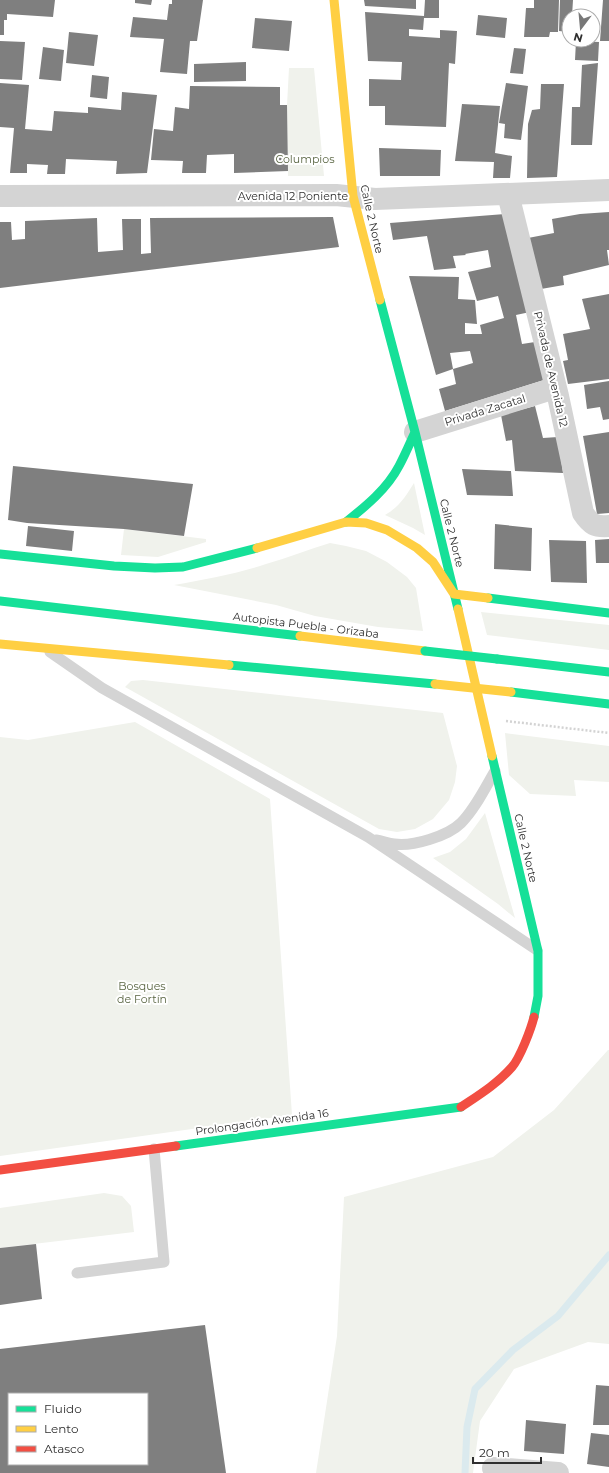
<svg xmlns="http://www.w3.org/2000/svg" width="609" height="1473" font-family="Montserrat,sans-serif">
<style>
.green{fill:#f0f2ec}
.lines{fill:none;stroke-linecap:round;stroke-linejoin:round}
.stream{stroke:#dbeaee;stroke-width:7}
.building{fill:#7f7f7f;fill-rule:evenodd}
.path{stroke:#d3d3d3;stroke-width:2.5;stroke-dasharray:2 2;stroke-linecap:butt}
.lane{stroke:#d4d4d4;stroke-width:11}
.street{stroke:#d4d4d4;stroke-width:22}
.fast{stroke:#16e098;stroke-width:9}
.slow{stroke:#ffcf43;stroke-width:9}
.jam{stroke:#f24e42;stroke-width:9}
.fast-bridge{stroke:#16e098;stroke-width:9}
.slow-bridge{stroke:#ffcf43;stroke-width:9}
.labels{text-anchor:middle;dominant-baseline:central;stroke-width:4;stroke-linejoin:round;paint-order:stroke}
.park-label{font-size:11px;fill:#596542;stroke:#fff}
.street-label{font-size:11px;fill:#2f2f2f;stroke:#fff}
</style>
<rect width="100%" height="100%" fill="#fff"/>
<!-- green -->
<path class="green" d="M289,68H314L324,176H288L287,105Z
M414,483L425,535L413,528L385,515C399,507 406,496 414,483Z
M124,529L206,539V542L158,557L121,555Z
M330,543L346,546L366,551L387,562L407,577L416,588L423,631L378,627L315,616L276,605L174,585C205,579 236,574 266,564C288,558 309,549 330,543Z
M481,612L609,625V650L487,635Z
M143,680L443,713L457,766L455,782L449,800L433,819L415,829L397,832L379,829L125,687L131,681Z
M135,722L270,799L292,1115L0,1156V737L28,740Z
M505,733L609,746V782L574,780L576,796L530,794L509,775Z
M485,813L515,918L498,904L433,858L450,852L466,839Z
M608,1050H609V1344L588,1342L514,1369L480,1421L473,1473H316L337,1336L344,1197L493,1157L554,1110Z
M104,1193L122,1196L131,1206L134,1232L0,1248V1208Z"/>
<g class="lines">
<!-- stream -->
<path class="stream" d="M465,1473L467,1427L475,1389L513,1350L558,1316L609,1255"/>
</g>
<!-- building -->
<path class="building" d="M0,0H55L53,17L7,14V20H4V35H0Z
M135,0H152L151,5L135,3Z
M172,0H203L197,41H190L187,74L160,72L164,39L130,37L133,17L167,20L169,4H172Z
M364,0H416V9L365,6Z
M425,0H439V18H424L423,30L409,29V36L440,38V30L457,31L455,64L449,63L446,127L385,125V106H369V79L401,80L402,62L368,61L365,12L424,16Z
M534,0H559L558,32H550L549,37H524L526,8H534Z
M560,0H573L572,16H569V32L559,31Z
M603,0H609V41H600Z
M478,15L507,18L505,38L476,35Z
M255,18L292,21L289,51L252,48Z
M69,32L98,35L94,66L66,63Z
M0,41L25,42L22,80L0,79Z
M576,41L599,42L598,61L575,60Z
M43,47L64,50L61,81L39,79Z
M514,48L526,49L523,74L510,73Z
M246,62V81L194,82V64Z
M598,63L592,145H571L572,107H580L582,65Z
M92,75L109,77L107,99L90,97Z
M0,83L29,85L25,129L52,131L54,111L88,113V107L121,110L122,92L157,95L147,173L116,174L117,161L66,159L65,174H47L48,165L27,164V173H10L14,128L0,127Z
M506,83L528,86L521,140L504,138L505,124L499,123Z
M541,84H564L557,177L527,178L528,124L532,110L540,109Z
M190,86L280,87V105H287L288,171L234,173V154L207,155L206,173H182L183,161L151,160L154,129L173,131L175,107L189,109Z
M462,104L500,106L495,153L512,156L510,178H493L494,162L455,161Z
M379,148L441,150L440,176H380Z
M609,212V250H607L609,265L563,276L564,285L541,289L528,238L554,233L552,219L580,214Z
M505,214L530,312L516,315L522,344L535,342L544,380L445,411L439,389L456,384L453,369L436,375L409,276L459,277L458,299L475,300L477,324L465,323V334H482L480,325L504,318L498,296L477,301L468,272L491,267L488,250L465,254L466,255L453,256L456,268L434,270L427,236L393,240L390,223ZM470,351L473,363L453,369L450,353Z
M333,217L339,247L0,288V222H11L12,240L25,239V221L97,218L98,252L123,250L122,219H141V254L151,253L150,218Z
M609,294V379L568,384L563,361L568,360L563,334L590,329L582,299Z
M609,381V419L603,420L600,407L587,409L584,385Z
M535,406L543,438L558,437L563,473L515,471L512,440L506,441L501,415Z
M609,432V513L597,514L583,436Z
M13,466L193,484L184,536L124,529L27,523L8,520Z
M462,469L511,471L513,496L467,495Z
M495,524L532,528L531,571L494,569Z
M28,526L74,531L72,551L26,546Z
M609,539V563H596L595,540Z
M549,540L586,541L587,583L551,582Z
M36,1244L42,1299L0,1305V1248Z
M205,1325L226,1473H0V1349ZM9,1394H147V1464H9Z
M596,1385L609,1386V1425H593Z
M526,1420L566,1424L564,1454L524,1451Z
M591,1433L609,1435V1467L587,1464Z"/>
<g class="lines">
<!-- path -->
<path class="path" d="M506,721L609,733"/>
<!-- lane -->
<path class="lane" d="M50,652L102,688L368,837L537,950
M376,840C382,841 388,843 394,844C412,847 448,836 461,823C475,809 485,788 495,771
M77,1273L164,1262L154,1149"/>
<!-- street -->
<path class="street" d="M508,194L558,396L583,513C591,525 595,527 609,526
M0,196L336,195L375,199L609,190
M415,432L555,388
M493,1468L558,1473"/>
<!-- fast -->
<path class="fast" d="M380,300L415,432L458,609
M346,522C366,506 387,489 399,466C405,455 410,443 415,432
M0,554L114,566L155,568L183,567L257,548
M488,598L609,613
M0,601L300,636
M497,659L609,672
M229,665L435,684
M511,692L609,704
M492,756L538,951V996L534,1017
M176,1146L461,1107"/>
<!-- slow -->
<path class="slow" d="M334,0L353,196L380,300
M257,548L346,522L366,523L387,530L417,548L433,562L454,594L488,598
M458,609L492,756
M300,636L425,651
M0,644L229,665"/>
<!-- jam -->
<path class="jam" d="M461,1107C479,1095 497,1084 512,1067C520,1058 531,1029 534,1017
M0,1170L176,1146"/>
<!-- fast-bridge -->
<path class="fast-bridge" d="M425,651L497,659"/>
<!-- slow-bridge -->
<path class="slow-bridge" d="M435,684L511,692"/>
</g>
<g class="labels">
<!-- park labels -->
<g class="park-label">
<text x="305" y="159">Columpios</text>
<text x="142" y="986">Bosques<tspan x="142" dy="13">de Fortín</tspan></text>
</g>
<!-- street labels -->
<g class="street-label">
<text x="293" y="196">Avenida 12 Poniente</text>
<text transform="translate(372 219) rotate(77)">Calle 2 Norte</text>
<text transform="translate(551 369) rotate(77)">Privada de Avenida 12</text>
<text transform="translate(485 410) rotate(-17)">Privada Zacatal</text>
<text transform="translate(452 533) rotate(76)">Calle 2 Norte</text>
<text transform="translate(306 625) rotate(7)">Autopista Puebla - Orizaba</text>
<text transform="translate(526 848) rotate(77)">Calle 2 Norte</text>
<text transform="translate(262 1122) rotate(-8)">Prolongación Avenida 16</text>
</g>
</g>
<!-- legend -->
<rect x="8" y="1393" width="140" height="72" fill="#ffffff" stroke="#acacac"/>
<rect x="16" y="1406" width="20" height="6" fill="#16e098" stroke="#acacac"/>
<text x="44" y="1413" font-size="12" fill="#2f2f2f">Fluido</text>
<rect x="16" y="1426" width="20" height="6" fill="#ffcf43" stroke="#acacac"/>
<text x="44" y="1433" font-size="12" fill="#2f2f2f">Lento</text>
<rect x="16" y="1446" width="20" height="6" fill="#f24e42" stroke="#acacac"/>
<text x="44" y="1453" font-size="12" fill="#2f2f2f">Atasco</text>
<!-- north arrow -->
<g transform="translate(581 28) rotate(196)"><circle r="19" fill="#ffffff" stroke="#acacac"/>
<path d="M0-3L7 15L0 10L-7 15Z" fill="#787878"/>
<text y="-6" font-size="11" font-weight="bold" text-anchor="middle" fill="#2f2f2f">N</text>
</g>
<!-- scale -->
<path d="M473 1457v6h68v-6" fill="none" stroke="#2f2f2f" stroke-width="2"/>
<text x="479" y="1457" font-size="12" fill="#2f2f2f" stroke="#ffffff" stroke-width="3" paint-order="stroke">20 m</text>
</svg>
